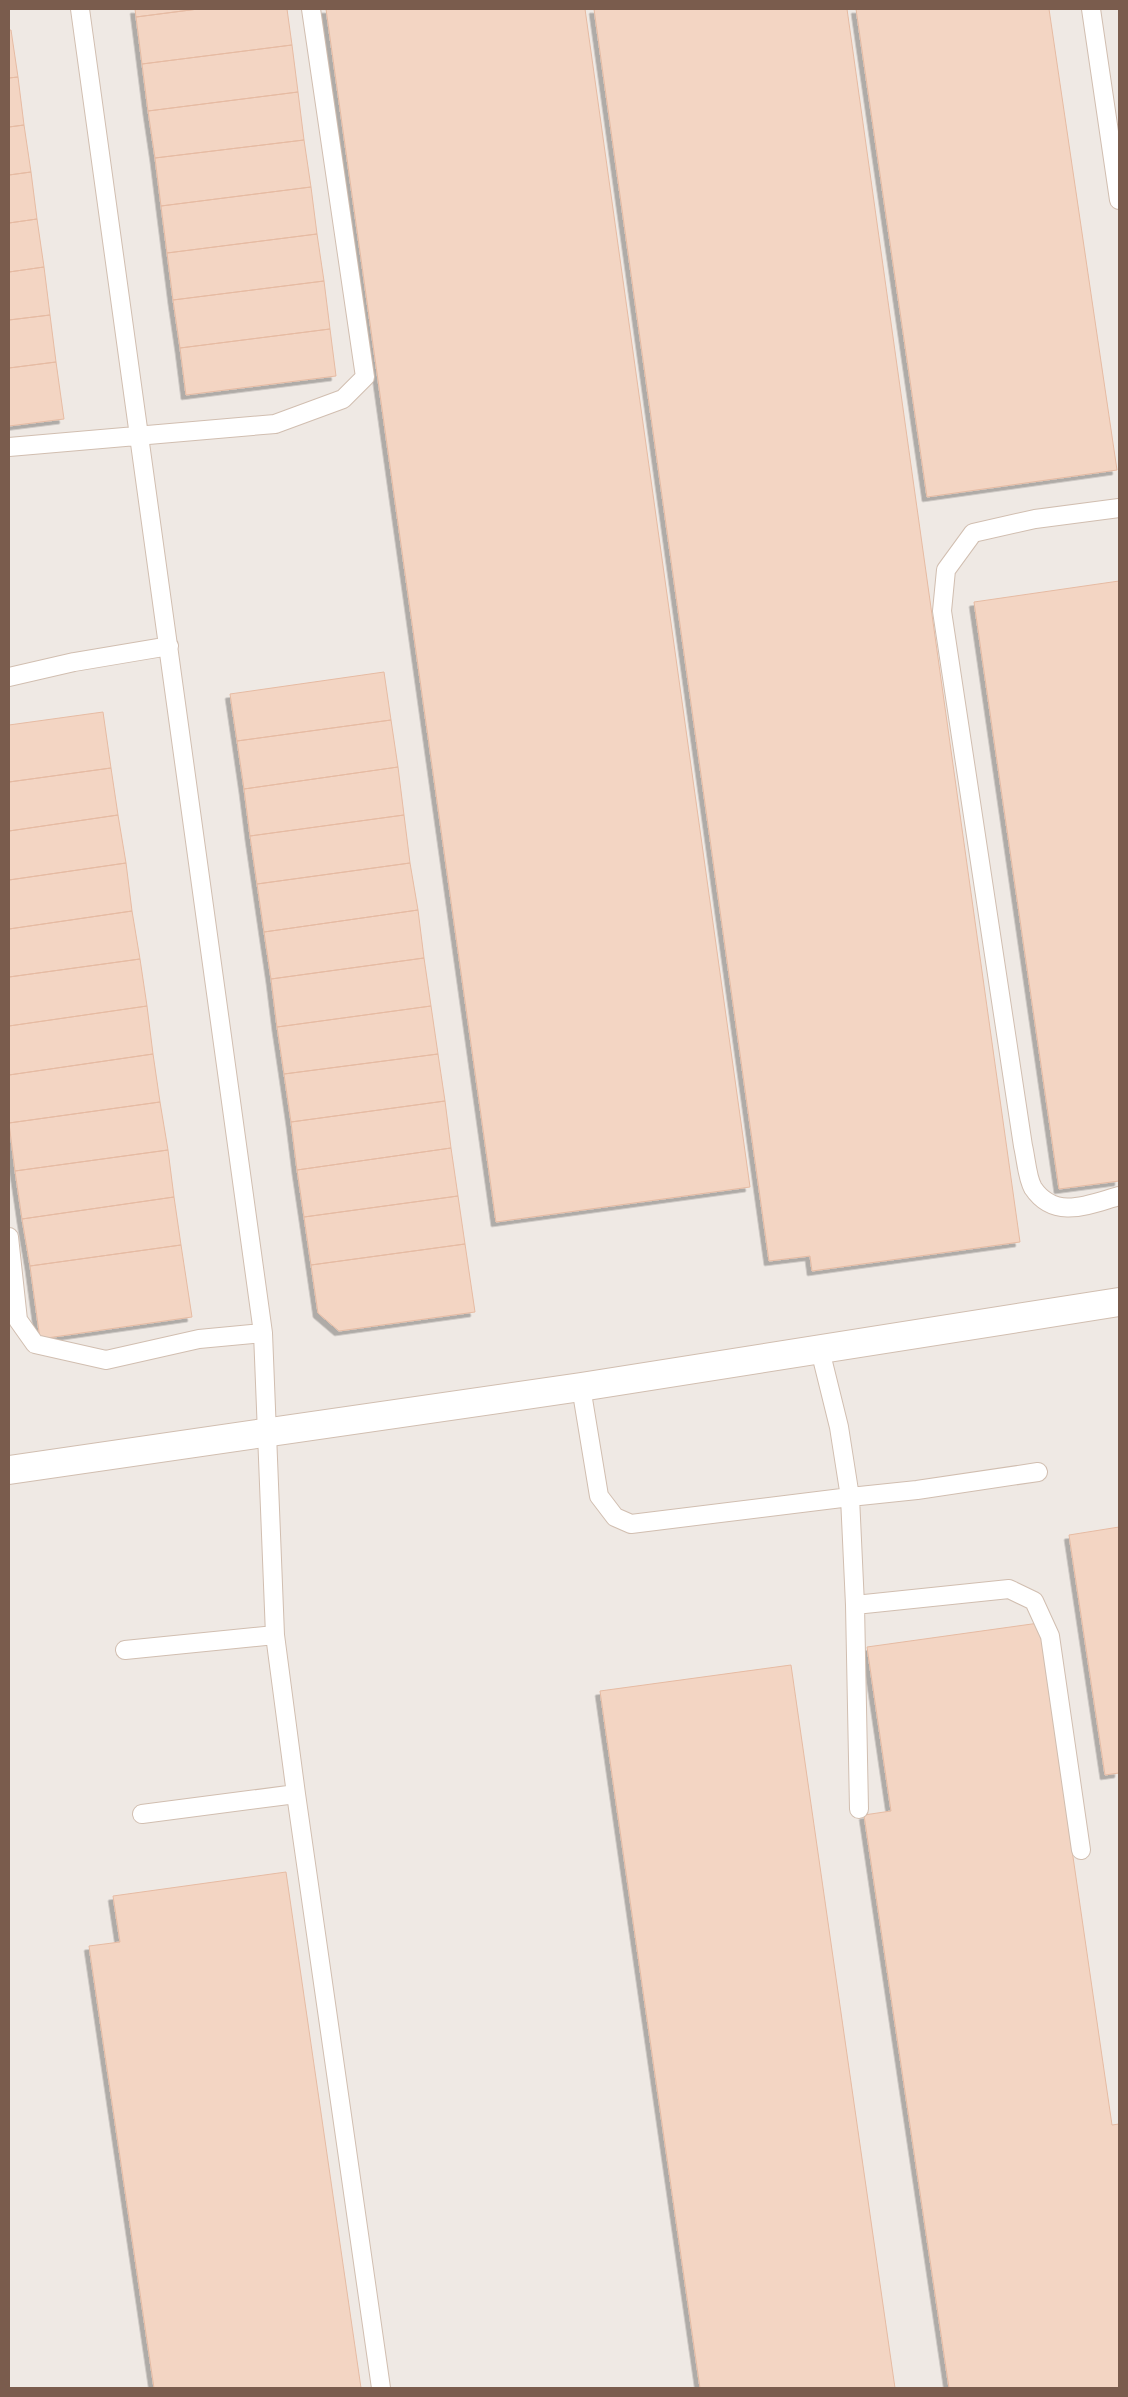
<svg xmlns="http://www.w3.org/2000/svg" width="1128" height="2397" font-family="Figtree,sans-serif">
<style>
.industrial{fill:#efe9e4}
.building{fill:#f3d5c3;stroke:#e6bba3;filter:url(#shadow)}
.lines{fill:none;stroke-linecap:round;stroke-linejoin:round}
.service-casing{stroke:#d1beb0;stroke-width:20}
.minor-casing{stroke:#d1beb0;stroke-width:30}
.service{stroke:#fff;stroke-width:18}
.minor{stroke:#fff;stroke-width:28}
</style>
<defs>
<filter id="shadow"><feDropShadow dx="-4.5" dy="4.5" stdDeviation="0" flood-color="#0004"/></filter>
</defs>
<rect width="100%" height="100%" fill="#fdf6ec"/>
<!-- industrial -->
<path class="industrial" d="M9,9H1119V2388H9Z"/>
<!-- building -->
<path class="building" d="M135,9H198L136,17Z
M198,9H287L292,45L142,64L136,17Z
M326,9H585L750,1187L496,1222Z
M594,9H847L1020,1242L812,1271L810,1256L769,1261Z
M856,9H1049L1117,470L927,497Z
M9,30H11L18,77L9,78Z
M292,45L298,92L148,111L142,64Z
M18,77L24,125L9,127V78Z
M298,92L304,140L155,158L148,111Z
M24,125L31,172L9,175V127Z
M304,140L311,187L161,206L155,158Z
M31,172L37,219L9,223V175Z
M311,187L317,234L167,253L161,206Z
M37,219L44,267L9,272V223Z
M317,234L324,281L173,300L167,253Z
M44,267L50,315L9,320V272Z
M324,281L330,329L180,348L173,300Z
M50,315L56,362L9,368V320Z
M330,329L336,376L186,395L180,348Z
M56,362L64,419L9,426V368Z
M1119,581V1181L1059,1189L974,602Z
M384,672L391,720L237,741L230,694Z
M103,712L111,768L9,782V725Z
M391,720L398,767L244,789L237,741Z
M398,767L404,815L250,836L244,789Z
M111,768L118,815L9,831V782Z
M118,815L126,863L9,880V831Z
M404,815L410,863L257,884L250,836Z
M126,863L132,911L9,929V880Z
M410,863L418,910L264,932L257,884Z
M418,910L424,958L271,979L264,932Z
M132,911L140,959L9,977V929Z
M424,958L431,1006L277,1027L271,979Z
M140,959L147,1006L9,1026V977Z
M147,1006L153,1054L9,1075V1026Z
M431,1006L438,1054L284,1074L277,1027Z
M153,1054L160,1102L9,1123V1075Z
M438,1054L445,1101L291,1122L284,1074Z
M445,1101L451,1148L297,1170L291,1122Z
M160,1102L168,1150L15,1171L9,1123Z
M451,1148L458,1196L304,1217L297,1170Z
M168,1150L174,1197L22,1219L15,1171Z
M458,1196L465,1244L311,1265L304,1217Z
M174,1197L181,1245L30,1266L22,1219Z
M465,1244L475,1312L339,1331L318,1313L311,1265Z
M181,1245L192,1317L40,1339L30,1266Z
M1119,1527V1773L1105,1775L1069,1535Z
M1039,1623L1112,2125L1119,2124V2388H949L864,1815L891,1811L867,1647Z
M791,1665L895,2388H700L600,1691Z
M286,1872L361,2388H154L89,1946L120,1942L113,1896Z"/>
<g class="lines">
<!-- service casing -->
<g class="service-casing">
<path id="service" d="M80,9L263,1333L275,1635L296,1794L381,2388
M1091,9L1119,200
M9,447L275,424L343,399L365,377L311,9
M1119,508L1035,519L973,533L946,570L942,611L1023,1146C1026,1158 1027,1178 1033,1188C1055,1221 1090,1204 1119,1196
M9,677L74,662L169,646
M9,1237L18,1320L35,1344L106,1360L199,1339L263,1333
M820,1350L839,1427L850,1497L917,1490L1038,1472
M581,1387L599,1496L615,1517L631,1524L850,1497L855,1605L859,1809
M855,1605L1009,1589L1034,1601L1050,1636L1081,1850
M125,1650L275,1635
M142,1814L296,1794"/>
</g>
<!-- minor casing -->
<g class="minor-casing">
<path id="minor" d="M9,1470L581,1387L1119,1302"/>
</g>
<!-- service -->
<use href="#service" class="service"/>
<!-- minor -->
<use href="#minor" class="minor"/>
</g>
<!-- border -->
<rect width="1128" height="2397" fill="none" stroke="#7a5c4d" stroke-width="20"/>
</svg>
